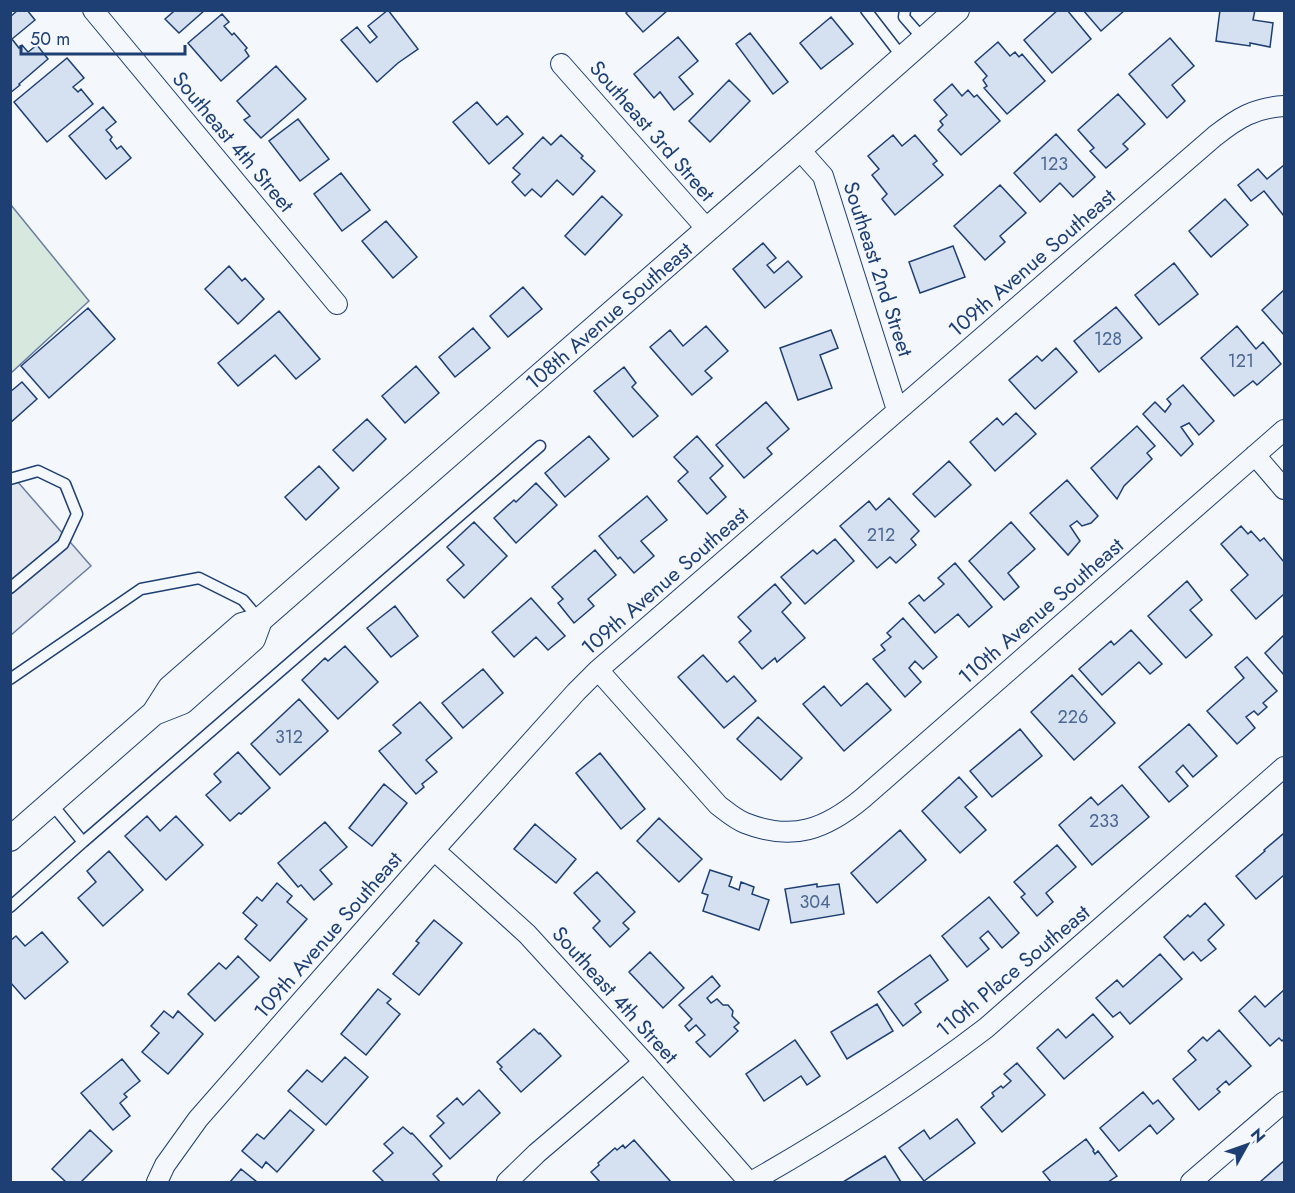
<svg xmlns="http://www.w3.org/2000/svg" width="1295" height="1193" font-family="Jost,sans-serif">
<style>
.green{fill:#d7e8df;stroke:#687fa3;stroke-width:1.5}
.parking{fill:#e3e8f0;stroke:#687fa3;stroke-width:1.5}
.building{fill:#d5e0f0;stroke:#1d3f73;stroke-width:1.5}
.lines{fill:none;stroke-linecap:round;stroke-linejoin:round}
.service-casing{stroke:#1d3f73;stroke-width:13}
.minor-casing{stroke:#1d3f73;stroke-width:22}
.tertiary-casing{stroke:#1d3f73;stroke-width:26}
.service{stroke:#f4f7fb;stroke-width:10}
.minor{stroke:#f4f7fb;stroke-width:20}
.tertiary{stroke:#f4f7fb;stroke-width:24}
.labels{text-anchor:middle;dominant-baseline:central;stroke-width:4.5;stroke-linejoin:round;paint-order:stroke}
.number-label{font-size:18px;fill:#4b6792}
.street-label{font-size:21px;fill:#1d3f73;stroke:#f4f7fb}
</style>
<rect width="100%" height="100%" fill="#f4f7fb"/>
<!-- green -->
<path class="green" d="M11,205L89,301L11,373Z"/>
<!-- parking -->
<path class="parking" d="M10,473L91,566L11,635H10Z"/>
<!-- building -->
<path class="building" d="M18,10H27L35,20L12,39L19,48L22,45L28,52L37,45L48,59L19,84L20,85L10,93V17Z
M172,10H205L179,33L165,19L173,12Z
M388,10L418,49L398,63L377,82L341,40L357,27L370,43L377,37L368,26Z
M629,10H668L643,32L626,13Z
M1058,10H1067L1091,39L1052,73L1024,40Z
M1083,10H1125L1101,31Z
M1220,10H1255L1253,20L1273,23L1270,47L1250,43V46L1216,41Z
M222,14L229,22L224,26L232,35L234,33L247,48L245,50L249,56L221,81L188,43Z
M831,17L853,44L821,69L800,43Z
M750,33L788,82L773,94L736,44Z
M678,37L698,61L679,77L693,94L674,110L660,92L654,98L634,74Z
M1170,38L1194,66L1172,85L1185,101L1167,118L1129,74Z
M998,42L1010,56L1015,52L1019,57L1022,54L1045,81L1007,114L984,88L987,86L983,80L987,76L975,62Z
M67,58L84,78L73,87L78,92L81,89L93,104L47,142L14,102Z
M276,66L306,99L261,138L244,120L250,116L237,101Z
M729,80L750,101L710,142L689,121Z
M952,84L962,96L968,90L974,97L977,95L1000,121L961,155L938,130L943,125L940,121L947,115L934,100Z
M1118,94L1145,124L1123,144L1128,149L1106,168L1090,151L1094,148L1078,130Z
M477,102L497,125L507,116L523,134L489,164L453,122Z
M103,107L116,122L106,130L112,137L110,140L117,149L121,146L131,158L106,179L69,136Z
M298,119L329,159L300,181L269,141Z
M1056,134L1095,177L1073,197L1060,183L1040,202L1014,173Z
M561,135L583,156L581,158L595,171L573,195L557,180L541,197L532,189L525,196L512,182L520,174L513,168L543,137L551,145Z
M893,135L902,146L915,135L937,161L933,164L943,175L895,215L882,199L887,194L872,175L879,169L868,156Z
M1284,165V216L1264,191L1251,201L1238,185L1258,169L1267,179Z
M341,173L370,210L342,231L314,194Z
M1000,185L1026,213L1000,236L1005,242L985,260L954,226Z
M602,196L622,215L585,255L565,236Z
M1225,199L1248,225L1211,257L1189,231Z
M386,221L417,257L393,278L362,241Z
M763,243L776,258L767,265L774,273L788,261L802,277L765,308L733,269Z
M953,246L965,277L920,293L909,262Z
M1174,263L1198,294L1159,325L1135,295Z
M229,266L242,281L245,278L264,299L238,324L205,289Z
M523,287L542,309L508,337L490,316Z
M1284,290V335L1262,310Z
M1116,307L1142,338L1099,372L1074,341Z
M88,308L115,339L49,398L21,366Z
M279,311L320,359L296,379L275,355L238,386L218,363Z
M706,326L728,351L705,371L712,378L692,395L650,347L670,330L683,346Z
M1237,326L1256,349L1263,342L1281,364L1257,385L1253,381L1234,396L1201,358Z
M473,328L490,348L455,377L439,357Z
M831,330L838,348L820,355L832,388L798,400L780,348Z
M1056,348L1077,372L1035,409L1009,380L1037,356L1042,361Z
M416,366L439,393L405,423L382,396Z
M624,367L636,383L632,387L658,416L633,437L594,391Z
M22,382L37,399L10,423V392Z
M1183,385L1214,421L1199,435L1189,423L1181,427L1193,444L1181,456L1143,414L1155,402L1165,412L1171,404L1167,399Z
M766,402L789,429L767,448L772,454L744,478L716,445Z
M1016,413L1036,434L995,471L970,442L997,418L1003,425Z
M367,419L386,439L353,471L333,450Z
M1137,426L1155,446L1147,453L1152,459L1124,486L1117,499L1091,468Z
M589,436L609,459L565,497L545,473Z
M697,436L723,466L710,478L726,497L707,514L678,481L688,472L674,457Z
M949,461L971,485L935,517L913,494Z
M319,466L339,488L306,520L285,497Z
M1067,480L1098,516L1091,523L1082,526L1077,521L1070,526L1080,541L1068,555L1030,513Z
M536,483L557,505L516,543L494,518L514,500L516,502Z
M647,496L667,520L641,541L654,556L634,573L620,557L618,559L599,536Z
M889,498L919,531L911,539L916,545L896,563L890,557L877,568L840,526L869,501L876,510Z
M474,522L507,556L464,598L447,580L464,565L447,547Z
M1011,522L1035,549L1008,573L1019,587L1004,600L969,561Z
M1241,526L1248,534L1251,531L1260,541L1264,538L1284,562V594L1256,619L1231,590L1248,575L1221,544Z
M835,539L854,561L805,604L781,577L813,550L817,554Z
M595,550L616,575L588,599L594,606L574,623L558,603L563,599L552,587Z
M955,563L992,607L969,627L958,614L935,633L909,603L919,595L924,601L944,584L938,578Z
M1187,581L1202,600L1190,610L1212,635L1186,658L1148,616Z
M775,584L791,603L782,612L805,638L777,662L775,658L762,669L739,642L751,631L738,617Z
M531,598L565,636L548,650L536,637L514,657L492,632Z
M395,606L418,636L391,657L367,628Z
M903,618L937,657L923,669L915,661L909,668L921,682L905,697L873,659L885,650L881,645L891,637L887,633Z
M1131,630L1162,664L1150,674L1139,662L1102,695L1079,669L1111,641L1114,645Z
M1284,635V675L1265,653Z
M345,646L378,682L338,719L302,680L325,658L328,661Z
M703,655L727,682L734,676L756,701L724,728L678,677Z
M1247,657L1277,691L1263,703L1267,707L1258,715L1254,711L1246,717L1255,728L1237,744L1207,711L1244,678L1235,667Z
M483,669L503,693L463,728L442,703Z
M1072,675L1115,723L1074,760L1031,712Z
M867,683L891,710L844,751L803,704L824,686L841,706Z
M299,699L328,731L280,775L251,744Z
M420,702L452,738L426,760L437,772L422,784L424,787L416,794L379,751L401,733L393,725Z
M758,717L802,758L781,780L737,739Z
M1189,724L1217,756L1193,777L1183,765L1176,772L1188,786L1169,802L1139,767Z
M1020,729L1042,756L992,797L970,771Z
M238,752L270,788L241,814L239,813L230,821L206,795L221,782L214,774Z
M600,753L645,809L621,829L576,773Z
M959,777L977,797L965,807L986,830L960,853L922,811Z
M384,784L407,803L372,846L349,828Z
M1122,785L1149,817L1092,865L1059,825L1091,797L1098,805Z
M147,816L160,831L176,816L203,845L166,880L125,836Z
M659,818L702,859L679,882L637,841Z
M325,822L347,847L320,870L332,884L314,900L301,885L298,887L278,863Z
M535,824L576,859L556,883L514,849Z
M900,830L926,860L877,903L851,873Z
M1283,834L1284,836V875L1256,899L1236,876L1265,851L1264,850Z
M1057,845L1076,867L1046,893L1053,902L1037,916L1021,897L1025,894L1014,882Z
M109,851L143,890L103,926L78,898L96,882L87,871Z
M710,870L732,877L729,886L739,890L741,882L754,887L752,894L769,900L759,930L703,911L708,895L702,893Z
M597,872L635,912L623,923L629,929L610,947L593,928L600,921L574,893Z
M277,883L292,896L287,902L307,919L270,961L245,939L257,925L243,913L257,897L262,901Z
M817,884V887L839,884L844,914L791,923L785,889Z
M989,897L1019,933L1002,948L988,931L980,938L989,949L967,967L942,936Z
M1205,903L1224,925L1208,940L1216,949L1201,961L1193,952L1184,960L1164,937L1188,915L1190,917Z
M434,920L462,943L419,995L393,974L419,943L416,941Z
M42,932L68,962L25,999L10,982V941L16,936L25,946Z
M650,952L684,988L663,1008L629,972Z
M1160,954L1182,979L1130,1024L1120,1012L1113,1017L1096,998L1117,980L1123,987Z
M930,955L948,980L915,1004L921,1012L903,1026L878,992Z
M238,956L259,977L215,1021L188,994L219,963L226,969Z
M712,976L720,986L707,998L711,1003L717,999L723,1005H728L733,1011L732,1016L739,1023L734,1027L738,1031L710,1057L696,1042L705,1035L696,1025L689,1031L685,1026L692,1019L679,1005Z
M378,989L391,999L387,1003L400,1014L366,1055L341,1034Z
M1284,990V1039L1282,1041L1279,1038L1270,1046L1239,1011L1255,996L1265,1007Z
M877,1004L893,1031L847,1059L831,1032Z
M164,1011L173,1018L178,1011L203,1034L168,1074L142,1052L159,1033L151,1026Z
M1093,1014L1113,1037L1064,1079L1037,1048L1058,1029L1066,1038Z
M534,1029L539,1034L540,1033L561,1056L521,1092L500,1069L502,1067L497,1062Z
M1219,1030L1251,1066L1229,1085L1226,1081L1217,1089L1220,1092L1199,1110L1173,1079L1196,1060L1188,1051L1203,1037L1207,1041Z
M795,1040L820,1076L807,1085L801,1076L764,1101L746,1074Z
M345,1057L368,1077L326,1125L288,1091L307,1070L322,1082Z
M122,1059L140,1081L124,1094L127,1097L120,1103L130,1116L113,1130L81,1093Z
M1017,1063L1045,1095L1002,1132L981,1107L994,1096L992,1093L1001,1086L1003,1088L1011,1081L1004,1074Z
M479,1090L500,1113L450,1159L430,1136L444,1123L437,1116L457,1098L463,1105Z
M1143,1092L1153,1104L1158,1100L1174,1119L1157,1134L1150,1125L1119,1151L1100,1128Z
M290,1110L314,1130L277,1172L266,1162L262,1168L242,1151L257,1134L264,1139Z
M957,1119L975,1143L924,1181L899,1148L924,1130L930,1139Z
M403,1127L411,1134L412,1133L442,1166L433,1174L440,1182H384L373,1171L393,1153L384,1144Z
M90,1130L112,1151L81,1182H66L52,1169Z
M1086,1139L1094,1150L1093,1151L1095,1154L1098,1151L1117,1176L1108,1182H1051L1043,1172Z
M634,1140L671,1182H600L591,1172L599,1165L598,1163L615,1148L617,1150L623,1145L625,1148Z
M885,1156L901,1182H843Z
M1284,1161V1182H1260Z
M241,1169L257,1182H230Z"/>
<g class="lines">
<!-- service casing -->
<g class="service-casing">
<path id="service" d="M866,10L903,58
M905,10L904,17L924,40
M10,479L38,471L65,484L77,514L63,544L10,588
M10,679L141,589L199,578L243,600L260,620
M51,803L83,842L540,446
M10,907L83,842"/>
</g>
<!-- minor casing -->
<g class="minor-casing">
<path id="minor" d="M93,10L337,304
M561,64L707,229
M799,149L823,176L897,410
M1255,455L1284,489
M598,670L718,805C726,811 735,819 745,823C793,842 826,829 863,798L1284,430
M434,850L527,934L644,1062L749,1182
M157,1182L165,1165L198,1119L434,850L576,692L598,670L1215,136C1238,118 1254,108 1284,106
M507,1182L537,1153L644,1062
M751,1182C834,1135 910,1086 986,1028L1284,767
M1191,1182L1284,1102"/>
</g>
<!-- tertiary casing -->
<g class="tertiary-casing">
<path id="tertiary" d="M154,713L182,702L253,639L260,620
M10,839L154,713L170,688L242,625L260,620C492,417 726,215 957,10"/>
</g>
<!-- service -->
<use href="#service" class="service"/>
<!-- minor -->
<use href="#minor" class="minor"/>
<!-- tertiary -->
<use href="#tertiary" class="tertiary"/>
</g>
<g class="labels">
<!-- number labels -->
<g class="number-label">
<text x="1054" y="164">123</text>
<text x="1108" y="339">128</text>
<text x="1241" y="361">121</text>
<text x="881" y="535">212</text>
<text x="1073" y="717">226</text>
<text x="289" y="737">312</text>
<text x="1104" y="821">233</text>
<text x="815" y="902">304</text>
</g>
<!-- street labels -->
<g class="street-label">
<text transform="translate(652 131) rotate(49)">Southeast 3rd Street</text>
<text transform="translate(233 142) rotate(50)">Southeast 4th Street</text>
<text transform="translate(1032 263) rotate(-41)">109th Avenue Southeast</text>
<text transform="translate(878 269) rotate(72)">Southeast 2nd Street</text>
<text transform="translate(609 316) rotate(-41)">108th Avenue Southeast</text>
<text transform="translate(665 581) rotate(-41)">109th Avenue Southeast</text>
<text transform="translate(1041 611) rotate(-41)">110th Avenue Southeast</text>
<text transform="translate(328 935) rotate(-49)">109th Avenue Southeast</text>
<text transform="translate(1013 971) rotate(-40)">110th Place Southeast</text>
<text transform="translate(615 995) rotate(48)">Southeast 4th Street</text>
</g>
</g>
<!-- border -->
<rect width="1295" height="1193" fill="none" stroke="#1d3f73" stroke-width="24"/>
<!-- north arrow -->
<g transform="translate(1247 1145) rotate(50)" stroke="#f4f7fb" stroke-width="4.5" paint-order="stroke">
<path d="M0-4.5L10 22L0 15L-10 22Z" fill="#1d3f73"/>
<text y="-9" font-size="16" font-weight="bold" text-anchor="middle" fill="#1d3f73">N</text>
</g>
<!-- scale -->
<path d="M21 45v9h164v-9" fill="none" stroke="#1d3f73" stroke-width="3"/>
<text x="30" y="45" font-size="18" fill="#1d3f73" stroke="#f4f7fb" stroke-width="4.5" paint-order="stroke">50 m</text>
</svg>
